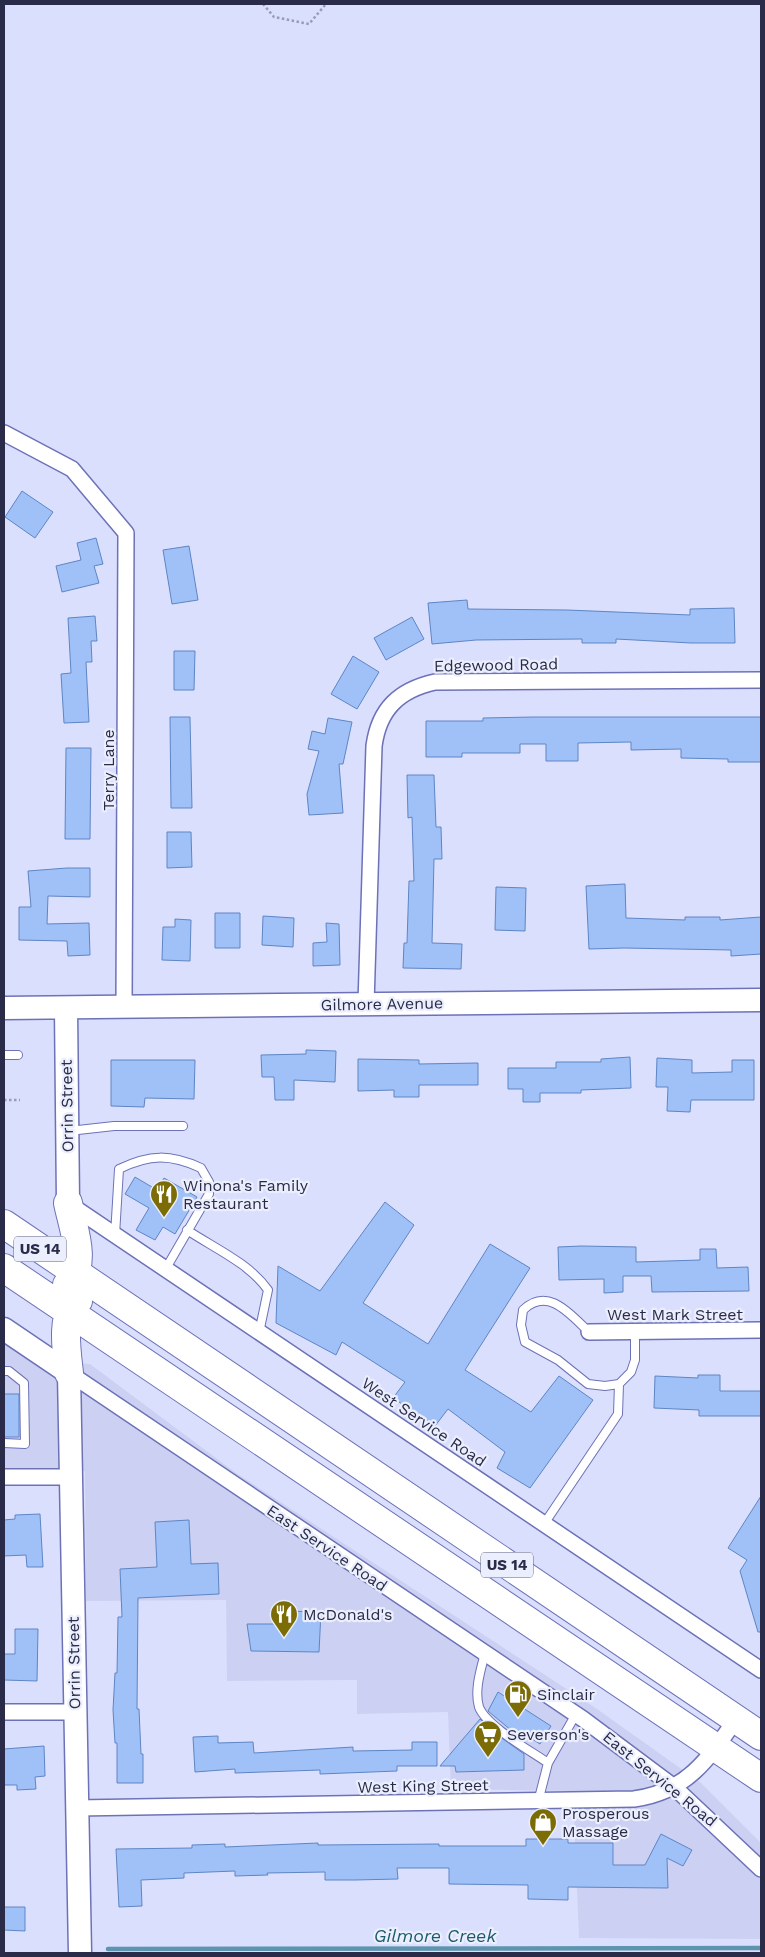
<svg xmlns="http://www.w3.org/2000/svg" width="765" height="1957" font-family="'Work Sans',sans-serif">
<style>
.built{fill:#ccd0f2}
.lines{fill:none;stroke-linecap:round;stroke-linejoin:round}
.stream{stroke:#5d95af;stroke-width:4.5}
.building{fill:#9fc1f7;stroke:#5e85c4}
.lane-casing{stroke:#6d72b7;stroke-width:10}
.street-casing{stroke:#6d72b7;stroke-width:18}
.secondary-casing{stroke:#6d72b7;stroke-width:25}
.highway-casing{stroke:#6d72b7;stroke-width:30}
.path{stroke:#979ab8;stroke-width:2.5;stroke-dasharray:2.5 2.5;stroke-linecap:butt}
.lane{stroke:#fff;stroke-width:8}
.street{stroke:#fff;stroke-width:15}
.secondary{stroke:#fff;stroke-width:22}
.highway{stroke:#fff;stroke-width:28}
.labels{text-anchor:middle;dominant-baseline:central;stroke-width:4.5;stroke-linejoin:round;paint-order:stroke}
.shield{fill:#ebeefd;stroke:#63667e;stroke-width:1}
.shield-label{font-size:15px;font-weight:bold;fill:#292b48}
.street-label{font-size:16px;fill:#292b48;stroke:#ebeefd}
.poi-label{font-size:16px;fill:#292b48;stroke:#ebeefd;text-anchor:start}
.water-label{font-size:18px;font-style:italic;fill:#1a5b6c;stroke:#ebeefd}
</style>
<rect width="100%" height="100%" fill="#dbdffe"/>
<!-- built -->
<path class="built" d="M4,1323L60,1362L90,1364L236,1473L597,1709L701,1783L761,1843V1939L579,1938L573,1791L451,1789L448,1712L357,1714V1680L227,1681L226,1600L86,1601L85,1471H4Z"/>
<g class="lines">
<!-- stream -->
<path class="stream" d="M108,1949L761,1948"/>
</g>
<!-- building -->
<path class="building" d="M22,491L53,512L35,538L5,517Z
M96,538L103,564L94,566L99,583L62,592L56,566L81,560L77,543Z
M189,546L198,600L172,604L163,550Z
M467,600L468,609L567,610L690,615V609L734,608L735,643H691L616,639V643H582V639L476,640L432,644L428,603Z
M95,616L97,641H91L92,662H86L89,722L64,723L61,674L71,673L68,618Z
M412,617L424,639L386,660L374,638Z
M174,651H195L194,690H174Z
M353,656L379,672L357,709L331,694Z
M170,717H190L192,808H171Z
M533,717H761V762H728V759L681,758V749L631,750V742L578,743V761H546V744H520V753H462V757H426V721H483V718Z
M328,718L352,722L343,764H339L343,813L309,815L307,794L319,751L308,749L312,731L325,734Z
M66,748H91L90,839H65Z
M407,775H434L436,827H441L442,859H434L432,943L462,944L461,969L403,968L404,943H407L409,881H414L412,817L408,818Z
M167,832H191L192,867L167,868Z
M67,868H90V897L48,896L47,924L89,923L90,955L68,956L67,941L19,940V907H31L28,871Z
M625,884L626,918L685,920V917H720V920L761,917V954L731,956V950L624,948L589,949L586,886Z
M496,887L526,888L525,931L495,930Z
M215,913H240V948H215Z
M263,916L294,918L293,947L262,945Z
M175,919L191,920L190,961L162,960L163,927H175Z
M326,923L339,924L340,965L313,966V943L327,942Z
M306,1050L336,1051L335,1082L294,1080V1100H275L274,1077H262L261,1055L306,1054Z
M630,1057L631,1088L581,1090V1093H540V1102H523V1089H508V1068H556V1062H601V1059Z
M657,1058L692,1060V1073L732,1072V1060H754V1100H691L690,1112L667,1111L668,1087H656Z
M358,1059L419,1060V1064L478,1063V1085H419V1097H394V1090L358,1091Z
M111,1060H195L194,1099L145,1098L144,1107L111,1106Z
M135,1177L157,1190L164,1178L197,1197L175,1234L163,1227L155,1240L136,1230L149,1208L125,1194Z
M385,1202L414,1225L363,1303L428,1344L490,1244L530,1268L465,1370L531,1412L559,1376L593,1400L530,1488L497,1468L505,1452L448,1409L435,1426L393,1398L405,1382L342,1342L336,1355L276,1323L278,1266L320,1291Z
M581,1246L636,1247V1262L700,1260V1249H716L717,1268L748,1267L749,1291L652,1292L651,1276H623V1292L604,1293V1279L559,1280L558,1247Z
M698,1375H720V1391H761V1416H699V1410L654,1408L655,1376L698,1378Z
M4,1394H19V1437H4Z
M761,1496V1632H758L740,1571L747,1560L728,1548Z
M40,1514L43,1567H27L26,1555L4,1556V1520L15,1519V1515Z
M189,1520L191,1564L218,1563L219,1594L138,1598L137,1709H139L141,1754H143V1783H117V1743H115L113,1710L115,1673H117L118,1617H122L120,1569L157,1567L155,1522Z
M286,1611L321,1612L319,1652L251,1651L247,1624H286Z
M15,1629H38L37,1681L4,1680V1654H15Z
M498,1692L551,1726L540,1744L524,1734V1741L488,1711Z
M480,1719L496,1734L524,1754V1770L456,1772L455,1766H440Z
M218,1736V1743L253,1742L254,1753L353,1747V1751L412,1750V1742H437V1766H397V1771L320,1774V1770L235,1773V1769L195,1772L193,1737Z
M44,1746L45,1776L35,1777L36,1789L17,1790V1785H4V1749Z
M661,1834L692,1850L683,1866L667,1858L668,1888L568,1887V1900L528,1899V1885L449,1884V1868H397L398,1879L355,1880H325V1872L267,1873L268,1875L235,1876V1871L184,1873V1878L141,1880L142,1906L119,1907L116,1849L192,1848V1845L225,1844V1847L318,1843V1845L439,1844V1846H526V1839H568V1843H613V1865H645Z
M4,1907H25V1931L4,1930Z"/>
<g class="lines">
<!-- lane casing -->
<g class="lane-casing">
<path id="lane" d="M4,1055H18
M69,1131L114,1126H183
M187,1230C214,1248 249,1263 268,1290L259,1333
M115,1235L119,1169C150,1154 170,1154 201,1168L209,1182V1194L165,1270
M589,1332C570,1314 548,1286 523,1310L521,1325L525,1342L558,1360L588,1384L605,1386L619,1384L631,1372L635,1360V1331
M4,1371H9L24,1383L25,1444L4,1443
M544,1524L618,1414L619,1384
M485,1653C481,1669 474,1690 479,1707C486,1726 531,1751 548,1763
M538,1802L548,1763L576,1714"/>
</g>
<!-- street casing -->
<g class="street-casing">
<path id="street" d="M4,433L72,469L126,533L124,1007
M366,1004L374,746C379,709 399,690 435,682L761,680
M69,1204L761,1670
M589,1332L761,1330
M69,1373L583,1719L674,1787L761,1869
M4,1477H71
M4,1712H74
M77,1808L634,1799C686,1792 708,1760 736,1719"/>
</g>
<!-- secondary casing -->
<g class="secondary-casing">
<path id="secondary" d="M4,1008L761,1000
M66,1008L68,1203
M4,1329L69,1373L80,1953"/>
</g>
<!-- highway casing -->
<g class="highway-casing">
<path id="highway" d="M4,1224L761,1736
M4,1268L761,1778
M67,1285C88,1264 73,1228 68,1203
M69,1373C67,1355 60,1311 78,1301"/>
</g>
<!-- path -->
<path class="path" d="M263,4L274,17L309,24L326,4
M4,1100H20"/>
<!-- lane -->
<use href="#lane" class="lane"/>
<!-- street -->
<use href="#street" class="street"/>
<!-- secondary -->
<use href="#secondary" class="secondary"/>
<!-- highway -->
<use href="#highway" class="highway"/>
</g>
<!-- icons -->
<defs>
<g id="restaurant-pin" transform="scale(1.4375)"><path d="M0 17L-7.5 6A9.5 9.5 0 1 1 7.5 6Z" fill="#7b6c06" stroke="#ebeefd"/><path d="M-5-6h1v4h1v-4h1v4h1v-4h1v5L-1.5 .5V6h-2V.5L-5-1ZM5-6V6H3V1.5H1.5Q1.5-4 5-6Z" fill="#fff"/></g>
<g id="fuel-pin" transform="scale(1.4375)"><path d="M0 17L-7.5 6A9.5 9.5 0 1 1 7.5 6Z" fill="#7b6c06" stroke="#ebeefd"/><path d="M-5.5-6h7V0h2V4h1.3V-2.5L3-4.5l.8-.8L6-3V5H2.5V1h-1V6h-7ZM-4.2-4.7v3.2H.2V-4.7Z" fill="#fff"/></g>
<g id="supermarket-pin" transform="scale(1.4375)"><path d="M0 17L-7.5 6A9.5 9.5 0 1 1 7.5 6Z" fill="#7b6c06" stroke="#ebeefd"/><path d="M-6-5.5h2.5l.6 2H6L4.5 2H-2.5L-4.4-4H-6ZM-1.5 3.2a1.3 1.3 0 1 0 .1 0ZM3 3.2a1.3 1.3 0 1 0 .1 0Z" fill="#fff"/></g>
<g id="shop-pin" transform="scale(1.4375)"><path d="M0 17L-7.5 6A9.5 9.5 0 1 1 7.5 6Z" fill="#7b6c06" stroke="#ebeefd"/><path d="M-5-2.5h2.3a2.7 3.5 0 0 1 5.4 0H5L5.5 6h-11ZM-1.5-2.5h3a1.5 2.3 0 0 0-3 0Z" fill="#fff"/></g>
</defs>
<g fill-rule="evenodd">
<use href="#restaurant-pin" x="164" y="1194"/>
<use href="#restaurant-pin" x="284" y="1614"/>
<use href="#fuel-pin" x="518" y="1694"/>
<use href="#supermarket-pin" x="488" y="1734"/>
<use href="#shop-pin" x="543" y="1822"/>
</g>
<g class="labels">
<!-- shield labels -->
<g class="shield">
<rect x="14" y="1236.5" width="52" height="25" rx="4"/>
<rect x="481" y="1552.5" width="52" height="25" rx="4"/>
</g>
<g class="shield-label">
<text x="40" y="1249">US 14</text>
<text x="507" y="1565">US 14</text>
</g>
<!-- street labels -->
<g class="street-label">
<text transform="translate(496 665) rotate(-1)">Edgewood Road</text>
<text transform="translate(108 770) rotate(-90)">Terry Lane</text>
<text transform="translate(382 1004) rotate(-1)">Gilmore Avenue</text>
<text transform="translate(67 1106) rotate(-91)">Orrin Street</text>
<text x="675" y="1314">West Mark Street</text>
<text transform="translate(424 1422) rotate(34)">West Service Road</text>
<text transform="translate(327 1548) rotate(34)">East Service Road</text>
<text transform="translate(74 1663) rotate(-91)">Orrin Street</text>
<text transform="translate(660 1779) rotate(39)">East Service Road</text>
<text transform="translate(423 1786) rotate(-1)">West King Street</text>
</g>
<!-- poi labels -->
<g class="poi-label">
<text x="183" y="1185">Winona's Family<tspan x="183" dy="18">Restaurant</tspan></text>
<text x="303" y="1614">McDonald's</text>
<text x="537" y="1694">Sinclair</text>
<text x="507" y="1734">Severson's</text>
<text x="562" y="1813">Prosperous<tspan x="562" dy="18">Massage</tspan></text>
</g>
<!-- water labels -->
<g class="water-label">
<text x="435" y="1935">Gilmore Creek</text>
</g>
</g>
<!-- border -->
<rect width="765" height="1957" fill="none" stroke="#292b48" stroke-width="10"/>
</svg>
